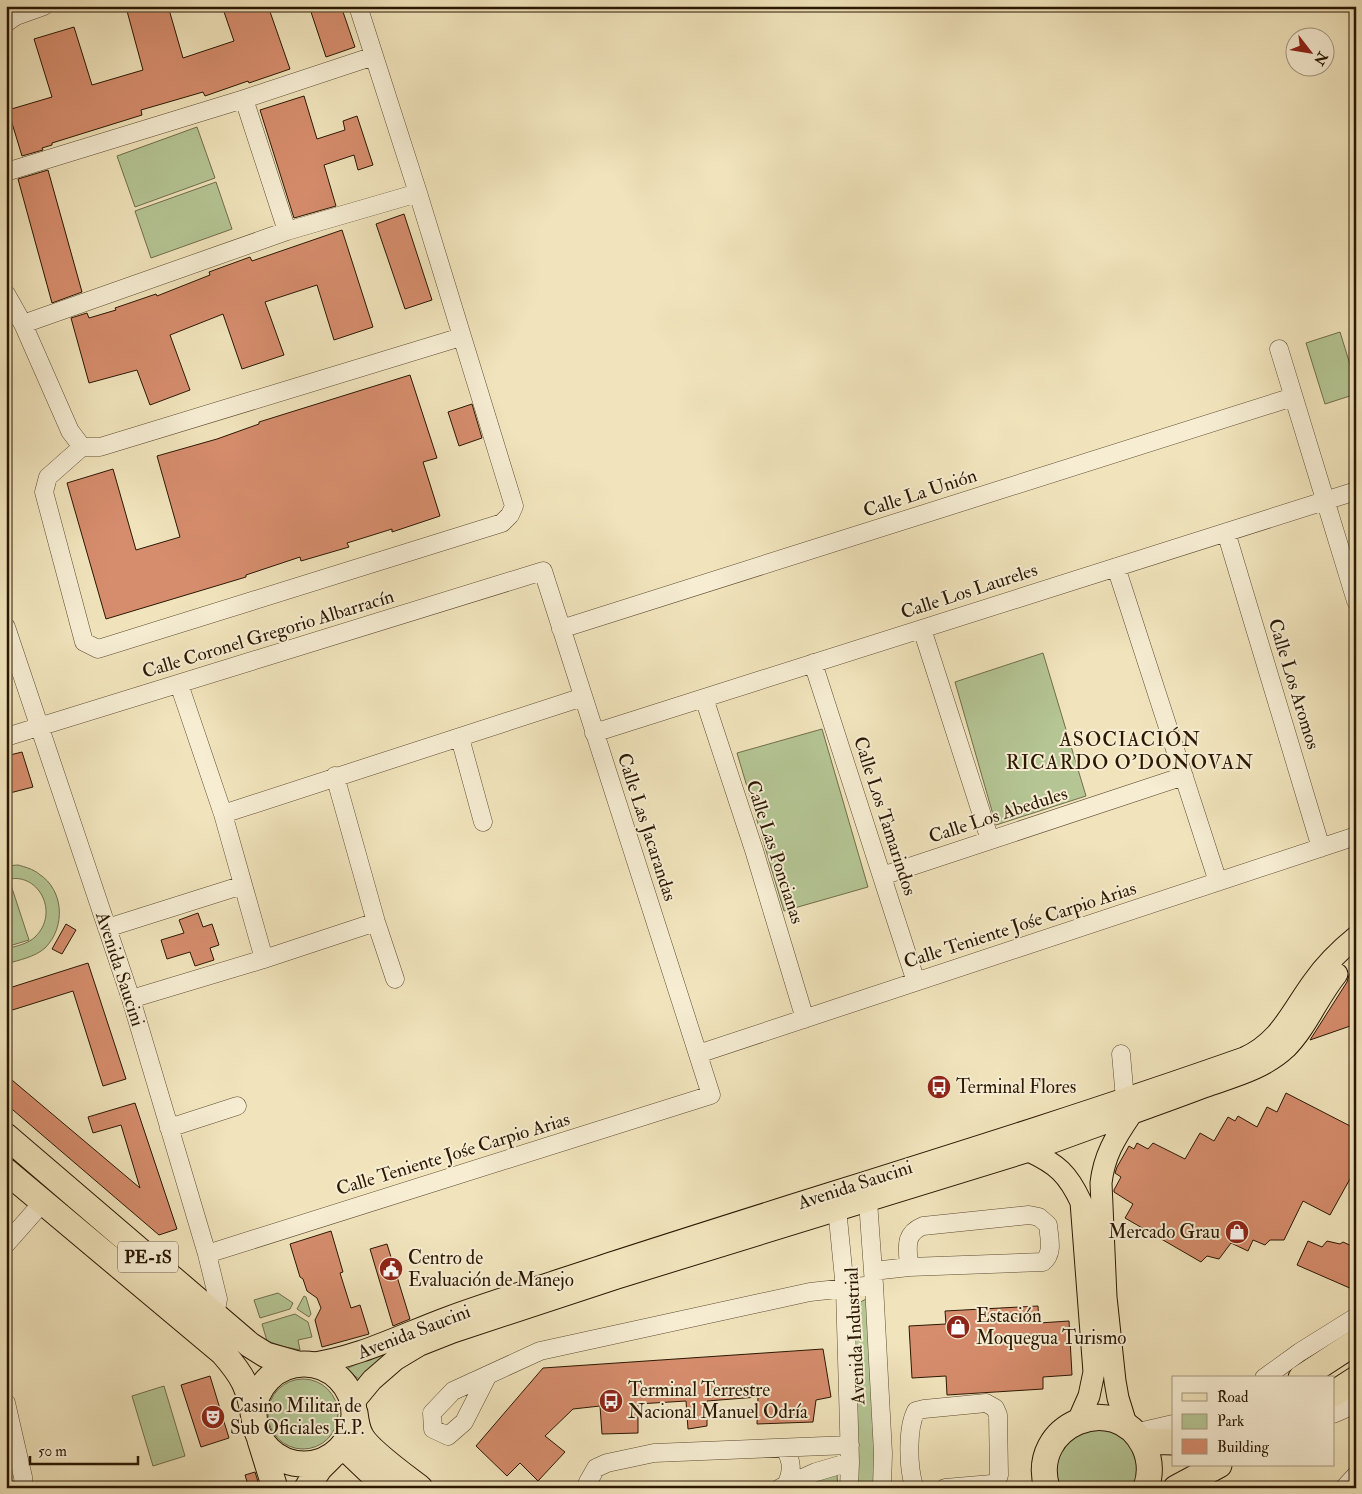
<svg xmlns="http://www.w3.org/2000/svg" width="1362" height="1494" font-family="'IM FELL Double Pica',serif">
<style>
.green{fill:#b5c594;stroke:#706e4b}
.building{fill:#d68d6d;stroke:#2a1702}
.lines{fill:none;stroke-linecap:round;stroke-linejoin:round}
.minor-casing{stroke:#5c4a30;stroke-width:19}
.major-casing{stroke:#2a1702;stroke-width:23}
.highway-casing{stroke:#2a1702;stroke-width:27}
.minor{stroke:#f6edd3;stroke-width:18}
.major{stroke:#f1e4bc;stroke-width:21}
.highway{stroke:#f1e4bc;stroke-width:25}
.labels{text-anchor:middle;dominant-baseline:central;stroke-width:4;stroke-linejoin:round;paint-order:stroke}
.shield{fill:#f6edd3;stroke:#675741;stroke-width:1}
.shield-label{font-size:18px;font-weight:bold;fill:#2a1702}
.street-label{font-size:19px;fill:#2a1702;stroke:#f6edd3}
.poi-label{font-size:19px;fill:#2a1702;stroke:#f6edd3;text-anchor:start}
.neighbourhood-label{font-size:20px;letter-spacing:1px;fill:#2a1702;stroke:#f6edd3}
</style>
<rect width="100%" height="100%" fill="#f1e4bc"/>
<filter id="stains"><feTurbulence type="fractalNoise" baseFrequency=".004" numOctaves="4"/><feColorMatrix values="0 0 0 0 .2 0 0 0 0 .09 0 0 0 0 .02 0 0 0 .5 -.17"/></filter>
<radialGradient id="worn" r=".72"><stop offset=".6" stop-color="#630" stop-opacity="0"/><stop offset="1" stop-color="#630" stop-opacity=".3"/></radialGradient>
<!-- green -->
<path class="green" d="M197,127L215,178L135,207L117,156Z
M216,182L232,229L151,258L135,211Z
M1340,332L1356,384V394L1325,404L1306,343Z
M1043,653L1086,796L996,825L955,682Z
M822,729L868,887L784,911L737,753Z
M18,865C25,867 33,869 39,874C64,890 66,927 45,948C35,957 19,960 6,964V949C16,946 28,944 35,937C61,912 37,870 6,880V866Z
M10,882L29,940L6,947V883Z
M278,1293L293,1303L290,1309L260,1318L254,1300Z
M304,1296L306,1297L311,1314L309,1317L297,1309Z
M868,1298L880,1488H856L853,1306Z
M295,1314L308,1322L312,1337L298,1340L300,1350L285,1347L267,1341L262,1324Z
M417,1337L360,1380L346,1369Z
M268 1414a35 35 0 1 1 70 0a35 35 0 1 1-70 0Z
M164,1386L185,1456L153,1466L132,1396Z
M1101,1427L1126,1439L1141,1465L1135,1488H1056C1056,1478 1054,1465 1056,1455C1060,1435 1084,1429 1101,1427Z
M837,1475L838,1488H806L816,1479Z"/>
<!-- building -->
<path class="building" d="M143,6H168L183,58L234,41L222,6H268L290,69L249,83L248,81L205,96L203,92L141,110L142,115L52,143V145L42,148L43,150L22,156L8,110L52,97L34,39L74,27L92,85L143,70L127,11Z
M309,6H341L355,47L326,57Z
M304,96L317,139L345,130L343,121L357,116L373,165L358,170L354,155L324,165L336,206L294,218L260,110Z
M48,170L82,292L52,303L18,179Z
M404,214L432,300L405,309L376,224Z
M342,230L373,327L334,340L317,285L265,302L284,355L242,369L223,314L170,335L190,390L150,405L137,370L89,383L71,318L87,313L89,318L116,310L115,308L156,294L157,296L210,275L209,272L250,257L252,261Z
M410,375L437,458L423,462L440,516L392,532V529L347,543L349,547L301,561L300,557L246,575V577L106,619L67,483L113,469L136,550L180,537L157,456L217,439L259,424V422Z
M472,404L482,438L459,446L448,412Z
M22,752L33,787L6,794V756Z
M198,913L203,927L212,924L219,945L210,948L214,960L195,966L190,952L167,959L161,940L184,933L179,920Z
M66,924L76,930L62,954L52,949Z
M88,963L126,1079L103,1086L73,991L6,1012V989Z
M1356,967V1024L1310,1040L1347,982L1349,975Z
M6,1075L140,1188L121,1125L93,1133L88,1117L135,1103L177,1229L159,1235L6,1104Z
M1286,1093L1356,1129V1168L1330,1215L1303,1201L1284,1240H1270L1265,1245L1253,1240L1248,1251L1231,1243L1219,1259L1207,1256L1201,1262L1125,1218L1133,1204L1114,1192V1190L1121,1177L1115,1173L1117,1167L1129,1146L1134,1149L1137,1143L1148,1149L1153,1143L1185,1159L1200,1133L1214,1141L1228,1117L1235,1121L1238,1116L1257,1127L1267,1107L1277,1112Z
M331,1231L343,1272L340,1273L351,1308L360,1305L369,1334L322,1347L315,1320L321,1308L317,1298L307,1291L303,1279L300,1277L290,1244Z
M1308,1241L1322,1247L1327,1241L1340,1244L1343,1242L1356,1248V1281L1352,1289L1297,1265Z
M387,1244L410,1319L393,1326L370,1249Z
M1038,1306L1039,1323L1069,1321L1072,1375L1043,1377V1389L947,1395L946,1376L912,1378L909,1326L946,1324L945,1311Z
M823,1349L831,1397L816,1400L813,1422L757,1424L758,1397L707,1401V1426L688,1429L686,1401L638,1404V1433L602,1434L600,1406L573,1409L545,1436L565,1452L538,1481L520,1463L507,1476L476,1446L543,1368Z
M210,1376L229,1438L201,1447L181,1385Z
M255,1472L260,1488H249L245,1475Z"/>
<g class="lines">
<!-- minor casing -->
<g class="minor-casing">
<path id="minor" d="M6,23L16,16L44,6
M244,99L287,231
M6,172L244,99L374,56
M6,294L23,324L70,431L82,447H100L461,337
M23,324L287,231L418,193
M1279,349L1356,601
M82,447L48,477L44,492L84,642L98,649L502,523L510,515L514,506L418,193L358,6
M1226,532L1321,848
M1116,567L1218,882
M6,627L131,999L207,1254L218,1299L215,1315
M561,629L1293,397
M922,629L990,840
M813,663L916,982
M179,684L223,814L264,959
M704,698L754,850L805,1019
M594,733L1356,491
M6,737L543,571L711,1095L207,1254
M460,738L483,822
M335,776L376,922L395,979
M223,814L583,697
M882,876L1184,776
M107,928L243,885
M131,999L264,959L376,922
M698,1054L1356,836
M1121,1054L1125,1099
M169,1128L237,1106
M865,1189L868,1201L874,1285L883,1453L882,1488
M836,1198L845,1289L850,1462L849,1488
M6,1244L43,1202
M873,1271L909,1267L1043,1262C1054,1253 1049,1238 1048,1225L1039,1217L1029,1215L923,1226C903,1234 908,1249 909,1267
M488,1375L464,1422L448,1436L433,1429L432,1413L453,1391L540,1351L810,1292L874,1285
M1264,1378L1300,1352L1356,1317
M6,1403L23,1477L24,1488
M1333,1414L1356,1404
M1134,1433L1173,1424
M785,1448C792,1462 793,1471 786,1485
M590,1488L588,1482L596,1468L607,1463L654,1453L850,1445
M780,1488L816,1472L850,1462
M916,1488L914,1486C908,1467 907,1428 916,1411L924,1409L986,1403L995,1408L998,1415L999,1475L997,1481L992,1484L945,1488
M1344,1488L1356,1475"/>
</g>
<!-- major casing -->
<g class="major-casing">
<path id="major" d="M1029,1151C1057,1164 1068,1174 1081,1202L1094,1372L1089,1396L1078,1421
M308,1364C360,1357 400,1335 449,1317C501,1298 555,1282 608,1264C820,1195 1034,1132 1244,1058C1280,1042 1291,1012 1313,982C1325,965 1340,950 1356,937
M353,1403L372,1380L395,1360L420,1345L453,1332L617,1278L1029,1151C1087,1129 1146,1109 1204,1087C1232,1077 1264,1069 1286,1048C1307,1027 1318,997 1337,974
M1127,1427L1118,1398L1115,1381L1106,1297L1101,1183C1104,1156 1115,1138 1130,1116"/>
</g>
<!-- highway casing -->
<g class="highway-casing">
<path id="highway" d="M6,1136L250,1345L266,1355L298,1364
M6,1171L223,1353C243,1376 249,1387 254,1418
M254 1414a50 50 0 1 1 100 0a50 50 0 1 1-100 0Z
M1301,1378L1356,1342
M1333,1394L1356,1379
M355,1413C356,1421 357,1429 361,1436C369,1451 406,1477 420,1488
M260,1440L275,1488
M1141,1441L1173,1442
M343,1446L387,1488
M307,1488L319,1469L331,1457
M1047,1488C1028,1425 1115,1389 1144,1446C1150,1459 1151,1474 1146,1488
M1176,1488L1219,1465"/>
</g>
<!-- minor -->
<use href="#minor" class="minor"/>
<!-- major -->
<use href="#major" class="major"/>
<!-- highway -->
<use href="#highway" class="highway"/>
</g>
<!-- icons -->
<defs>
<g id="bus-disc" transform="scale(1.25)"><circle r="9.5" fill="#8f2418" stroke="#f6edd3"/><path d="M-5-6H5V4H4V6H2V4H-2V6H-4V4H-5ZM-3.5-4V0h7V-4ZM-3.5 1.2v1.5H-2V1.2ZM2 1.2v1.5H3.5V1.2Z" fill="#fff"/></g>
<g id="shop-disc" transform="scale(1.25)"><circle r="9.5" fill="#8f2418" stroke="#f6edd3"/><path d="M-5-2.5h2.3a2.7 3.5 0 0 1 5.4 0H5L5.5 6h-11ZM-1.5-2.5h3a1.5 2.3 0 0 0-3 0Z" fill="#fff"/></g>
<g id="civic-disc" transform="scale(1.25)"><circle r="9.5" fill="#8f2418" stroke="#f6edd3"/><path d="M-.6-6.5H3V-4.5H.6V-3L4-1V1h2V6H-6V1h2V-1L-.6-3ZM-1.2 2.5V6h2.4V2.5Z" fill="#fff"/></g>
<g id="theatre-disc" transform="scale(1.25)"><circle r="9.5" fill="#8f2418" stroke="#f6edd3"/><path d="M-5-5.5Q0-4 5-5.5V0Q5 5 0 6Q-5 5-5 0ZM-3.3-2.5H-1v1.5H-3.3ZM1-2.5H3.3v1.5H1ZM-2.8 1Q0 5.5 2.8 1Z" fill="#fff"/></g>
</defs>
<g fill-rule="evenodd">
<use href="#bus-disc" x="939" y="1087"/>
<use href="#shop-disc" x="1237" y="1232"/>
<use href="#civic-disc" x="391" y="1269"/>
<use href="#shop-disc" x="958" y="1327"/>
<use href="#bus-disc" x="611" y="1401"/>
<use href="#theatre-disc" x="213" y="1417"/>
</g>
<g class="labels">
<!-- shield labels -->
<rect class="shield" x="118" y="1241.5" width="60" height="31" rx="4"/>
<g class="shield-label">
<text x="148" y="1257">PE-1S</text>
</g>
<!-- street labels -->
<g class="street-label">
<text transform="translate(920 493) rotate(-18)">Calle La Unión</text>
<text transform="translate(969 591) rotate(-18)">Calle Los Laureles</text>
<text transform="translate(268 634) rotate(-17)">Calle Coronel Gregorio Albarracín</text>
<text transform="translate(1294 684) rotate(73)">Calle Los Aromos</text>
<text transform="translate(998 815) rotate(-18)">Calle Los Abedules</text>
<text transform="translate(885 816) rotate(72)">Calle Los Tamarindos</text>
<text transform="translate(647 827) rotate(72)">Calle Las Jacarandas</text>
<text transform="translate(775 852) rotate(72)">Calle Las Poncianas</text>
<text transform="translate(1020 925) rotate(-18)">Calle Teniente Jośe Carpio Arias</text>
<text transform="translate(120 969) rotate(72)">Avenida Saucini</text>
<text transform="translate(453 1154) rotate(-17)">Calle Teniente Jośe Carpio Arias</text>
<text transform="translate(855 1185) rotate(-18)">Avenida Saucini</text>
<text transform="translate(414 1332) rotate(-21)">Avenida Saucini</text>
<text transform="translate(855 1336) rotate(-93)">Avenida Industrial</text>
</g>
<!-- poi labels -->
<g class="poi-label">
<text x="956" y="1087">Terminal Flores</text>
<text x="1220" y="1232" text-anchor="end">Mercado Grau</text>
<text x="408" y="1258">Centro de<tspan x="408" dy="22">Evaluación de Manejo</tspan></text>
<text x="976" y="1316">Estación<tspan x="976" dy="22">Moquegua Turismo</tspan></text>
<text x="628" y="1390">Terminal Terrestre<tspan x="628" dy="22">Nacional Manuel Odría</tspan></text>
<text x="230" y="1406">Casino Militar de<tspan x="230" dy="22">Sub Oficiales E.P.</tspan></text>
</g>
<!-- neighbourhood labels -->
<g class="neighbourhood-label">
<text x="1130" y="739">ASOCIACIÓN<tspan x="1130" dy="23">RICARDO O'DONOVAN</tspan></text>
</g>
</g>
<!-- margin -->
<rect width="1362" height="1494" fill="none" stroke="#f1e4bc" stroke-width="25"/>
<rect x="8" y="8" width="1347" height="1479" fill="none" stroke="#2a1702" stroke-width="2.5"/>
<rect x="12" y="12" width="1337" height="1469" fill="none" stroke="#2a1702"/>
<!-- legend -->
<rect x="1172" y="1376" width="162" height="90" fill="#f6edd3" stroke="#a4977f"/>
<rect x="1182" y="1393" width="25" height="8" fill="#f1e4bc" stroke="#a4977f"/>
<text x="1217" y="1402" font-size="15" fill="#2a1702">Road</text>
<rect x="1182" y="1414" width="25" height="15" fill="#b5c594" stroke="#a4977f"/>
<text x="1217" y="1426" font-size="15" fill="#2a1702">Park</text>
<rect x="1182" y="1439" width="25" height="15" fill="#d68d6d" stroke="#a4977f"/>
<text x="1217" y="1452" font-size="15" fill="#2a1702">Building</text>
<!-- north arrow -->
<g transform="translate(1310 52) rotate(121)"><circle r="24" fill="#f6edd3" stroke="#a4977f"/>
<path d="M0-4L9 19L0 12L-9 19Z" fill="#8f2418"/>
<text y="-8" font-size="14" font-weight="bold" text-anchor="middle" fill="#2a1702">N</text>
</g>
<!-- scale -->
<path d="M30 1456v8h108v-8" fill="none" stroke="#2a1702" stroke-width="2.5"/>
<text x="38" y="1456" font-size="15" fill="#2a1702" stroke="#f6edd3" stroke-width="4" paint-order="stroke">50 m</text>
<rect width="100%" height="100%" filter="url(#stains)"/>
<rect width="100%" height="100%" fill="url(#worn)"/>
</svg>
